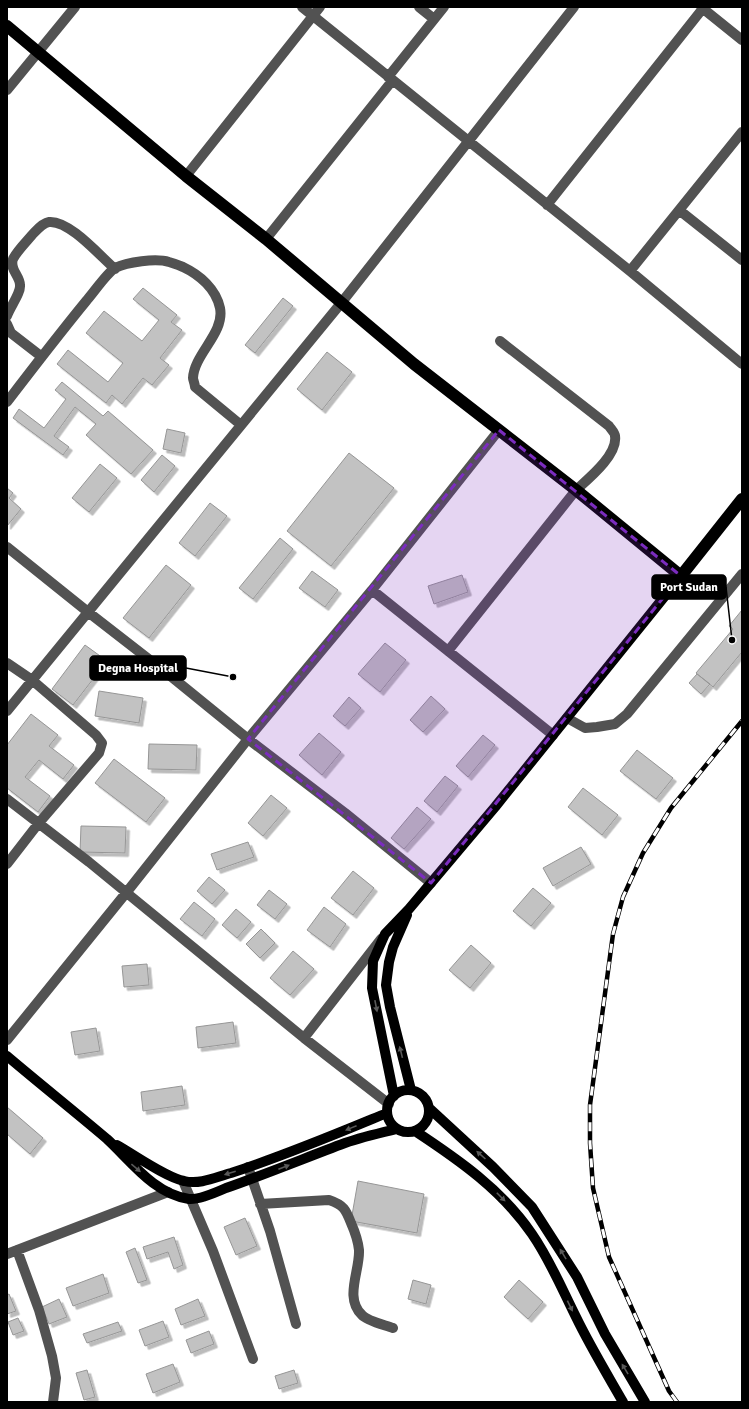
<svg xmlns="http://www.w3.org/2000/svg" width="749" height="1409" font-family="Signika,sans-serif">
<style>
.building{fill:#c2c2c2;stroke:#969696;filter:url(#shadow)}
.lines{fill:none;stroke-linecap:round;stroke-linejoin:round}
.minor{stroke:#525252;stroke-width:10}
.major{stroke:#000;stroke-width:10}
.highway{stroke:#000;stroke-width:12}
.rail-casing{stroke:#000;stroke-width:4.5}
.rail{stroke:#fff;stroke-width:3;stroke-dasharray:9;stroke-linecap:butt}
.oneway{fill:#595959}
.marked{fill:#7b2cbf;fill-opacity:0.2;stroke:#7b2cbf;stroke-width:3;stroke-dasharray:8 5;stroke-linejoin:round}
.leader{fill:none;stroke:#000;stroke-width:1.5}
.callout-dot{fill:#000;stroke:#fff;stroke-width:1.5}
.callout{fill:#000;stroke:#000;stroke-width:1.5}
.callout-label{font-size:12px;text-anchor:middle;font-weight:bold;fill:#fff}
</style>
<defs>
<filter id="shadow"><feDropShadow dx="3.5" dy="3.5" stdDeviation="0" flood-color="#0004"/></filter>
</defs>
<rect width="100%" height="100%" fill="#fff"/>
<!-- building -->
<path class="building" d="M143,288L177,315L171,322L182,330L160,358L169,365L152,385L143,378L122,404L112,395L106,403L57,364L68,350L108,382L123,363L86,333L104,311L142,341L159,320L133,299Z
M283,298L293,306L255,353L245,345Z
M327,352L352,372L322,410L297,389Z
M62,382L103,416L108,411L153,450L131,474L86,435L96,424L75,407L54,436L69,447L63,455L13,418L19,409L44,428L66,399L55,390Z
M167,429L185,433L181,453L163,449Z
M349,453L394,488L331,566L287,531Z
M162,455L175,466L154,492L141,480Z
M100,464L117,478L89,512L72,498Z
M7,488L13,493L9,498L21,509L7,526Z
M210,503L227,516L195,556L179,543Z
M280,538L293,549L253,599L239,588Z
M166,565L191,585L149,638L123,618Z
M312,571L338,590L325,607L299,588Z
M462,575L468,592L434,604L428,586Z
M742,610V652L713,687L696,673L733,629L729,626Z
M385,643L406,660L380,692L358,674Z
M85,645L107,661L73,705L52,689Z
M697,674L710,684L701,694L689,683Z
M99,691L143,698L139,723L95,716Z
M431,696L445,709L423,732L410,720Z
M349,697L361,708L345,726L333,716Z
M31,714L58,735L49,746L74,765L63,779L39,760L25,777L50,796L38,812L7,788V745Z
M319,733L341,752L322,775L299,755Z
M483,735L495,745L468,777L456,766Z
M149,744L197,745L196,770L148,769Z
M637,750L673,778L656,799L620,771Z
M114,759L165,798L146,822L95,783Z
M445,776L458,786L437,812L424,801Z
M583,788L618,815L602,835L568,807Z
M271,795L287,808L263,836L248,823Z
M417,807L431,819L404,849L391,838Z
M81,826L126,827L125,853L80,852Z
M248,842L254,857L217,870L211,854Z
M581,847L591,864L553,886L543,868Z
M353,871L374,888L353,915L331,898Z
M209,877L225,890L212,904L197,891Z
M533,888L551,903L531,926L513,911Z
M269,890L287,904L275,919L257,905Z
M194,902L215,919L202,936L180,919Z
M324,907L346,924L330,947L307,930Z
M236,909L251,922L237,938L222,925Z
M261,929L275,943L260,958L246,944Z
M471,945L491,963L470,988L449,970Z
M293,951L314,969L290,995L270,978Z
M147,964L149,985L124,987L122,966Z
M233,1022L236,1043L198,1048L196,1027Z
M96,1028L100,1051L75,1055L71,1032Z
M182,1086L185,1105L143,1111L141,1092Z
M7,1107L43,1138L30,1154L7,1134Z
M358,1181L424,1194L417,1233L351,1221Z
M245,1218L257,1246L236,1255L224,1227Z
M174,1237L183,1265L174,1269L168,1252L147,1259L143,1247Z
M135,1248L147,1280L138,1283L126,1252Z
M103,1274L109,1293L73,1306L66,1288Z
M413,1280L431,1285L426,1304L408,1299Z
M519,1280L543,1302L528,1319L504,1297Z
M9,1294L16,1311L7,1314V1295Z
M59,1299L67,1317L49,1324L42,1307Z
M198,1299L205,1316L181,1325L175,1309Z
M18,1318L24,1331L13,1335L8,1322Z
M163,1321L169,1337L145,1346L139,1330Z
M118,1322L122,1331L87,1343L83,1334Z
M209,1331L214,1344L191,1353L186,1340Z
M173,1364L180,1382L153,1393L146,1374Z
M87,1370L95,1397L84,1400L76,1373Z
M294,1370L298,1383L279,1389L275,1376Z"/>
<g class="lines">
<!-- minor -->
<path class="minor" d="M302,7L630,271L742,364
M419,7L434,19
M701,7L742,40
M388,77L444,7
M7,90L75,7
M186,176L320,7
M547,205L704,7
M679,210L742,260
M266,239L392,81
M630,271L742,132
M7,316C10,307 21,293 20,285C20,276 9,269 13,259C17,251 26,242 32,235C36,231 42,223 49,222C69,220 99,255 115,269
M7,324L11,333L42,357
M7,402C33,368 60,333 87,300C94,292 107,273 115,268C127,262 156,258 169,262C173,263 178,265 183,267C200,275 216,289 220,308C225,333 194,354 193,378C193,380 195,384 195,387L241,425
M7,547L88,612L173,678L248,739L345,813L431,883
M372,590L553,735
M448,651L576,490C588,479 618,455 615,436C615,433 611,429 609,426L500,341
M7,663L32,680L96,735L102,743L99,753L38,824L7,864
M7,711L342,302L574,7
M567,718L585,728L597,727L615,724L627,714L742,574
M7,799L89,862L304,1038L389,1104
M304,1038L381,939
M7,1040L126,893L248,739L372,590L499,430
M248,1167L270,1231L296,1324
M183,1181L213,1251L253,1359
M260,1204L329,1200C344,1205 346,1210 351,1223C355,1232 358,1241 359,1250C360,1271 344,1298 362,1315C367,1321 385,1325 393,1328
M17,1250L39,1310L52,1356L56,1378L53,1402
M7,1254L168,1192"/>
<!-- major -->
<path class="major" d="M407,915L393,947L389,962L386,985L390,1007L411,1090
M7,1056C40,1084 74,1111 107,1139C131,1161 154,1194 189,1199C198,1200 217,1192 226,1188C266,1174 305,1158 345,1143C362,1137 380,1133 397,1129
M387 1111a21 21 0 1 1 42 0a21 21 0 1 1-42 0Z
M394,1096L372,988L373,961L385,934L409,909L495,807L681,576
M429,1108L493,1167L532,1207L577,1277L605,1334L645,1402
M415,1131C459,1160 502,1190 532,1234C550,1260 562,1289 576,1317C590,1346 607,1374 623,1402
M117,1145C135,1155 165,1177 184,1181C200,1185 216,1177 231,1173C284,1156 336,1134 387,1113"/>
<!-- highway -->
<path class="highway" d="M7,26L186,176L266,239L414,364L576,490L681,576L742,499"/>
<!-- rail casing -->
<g class="rail-casing">
<path id="rail" d="M677,1402L669,1391L609,1257L593,1188L590,1143V1105L613,934L623,897L643,853L671,808L742,721"/>
</g>
<!-- rail -->
<use href="#rail" class="rail"/>
</g>
<!-- one-way arrows -->
<defs><path id="oneway-solid" d="M-6-.8H1V-3.2L6.5 0L1 3.2V.8H-6Z"/></defs>
<g class="oneway">
<use href="#oneway-solid" transform="translate(376 1006) rotate(79)"/>
<use href="#oneway-solid" transform="translate(401 1052) rotate(-104)"/>
<use href="#oneway-solid" transform="translate(351 1128) rotate(158)"/>
<use href="#oneway-solid" transform="translate(481 1155) rotate(-138)"/>
<use href="#oneway-solid" transform="translate(284 1167) rotate(-21)"/>
<use href="#oneway-solid" transform="translate(136 1168) rotate(40)"/>
<use href="#oneway-solid" transform="translate(230 1173) rotate(163)"/>
<use href="#oneway-solid" transform="translate(501 1197) rotate(45)"/>
<use href="#oneway-solid" transform="translate(563 1254) rotate(-121)"/>
<use href="#oneway-solid" transform="translate(570 1306) rotate(64)"/>
<use href="#oneway-solid" transform="translate(625 1369) rotate(-121)"/>
</g>
<!-- marked area -->
<path class="marked" d="M499,430L681,576L431,883L248,739Z"/>
<!-- callouts -->
<path class="leader" d="M732 640L726 587M233 677L186 668"/>
<g class="callout-dot">
<circle cx="732" cy="640" r="4"/>
<circle cx="233" cy="677" r="4"/>
</g>
<g class="callout">
<rect x="652" y="575" width="74" height="24" rx="4"/>
<rect x="90" y="656" width="96" height="24" rx="4"/>
</g>
<g class="callout-label">
<text x="689" y="591">Port Sudan</text>
<text x="138" y="672">Degna Hospital</text>
</g>
<!-- border -->
<rect width="749" height="1409" fill="none" stroke="#000000" stroke-width="16"/>
</svg>
